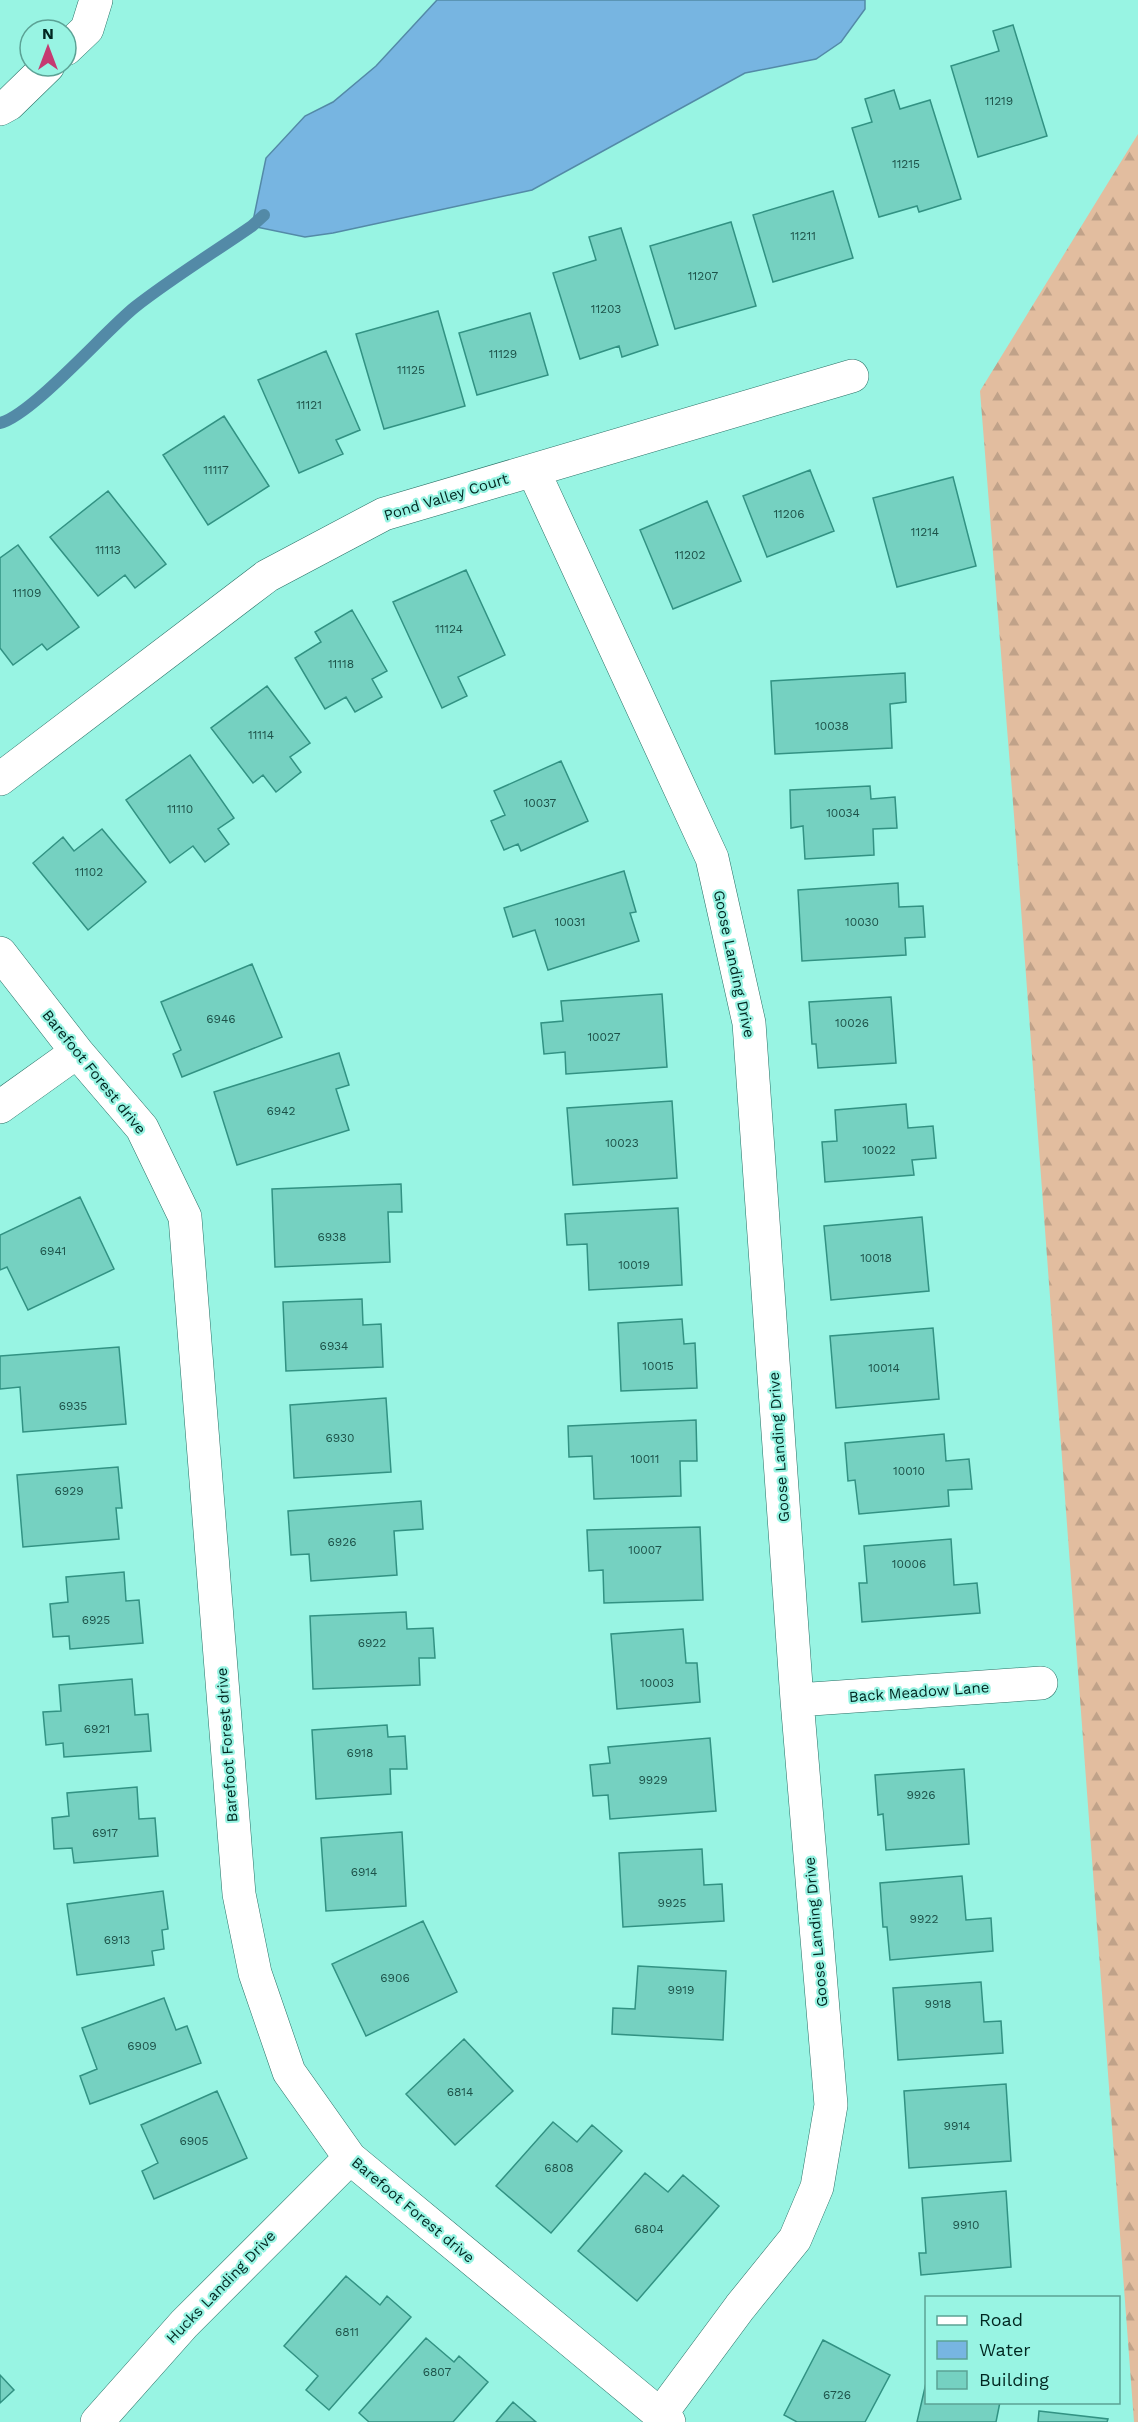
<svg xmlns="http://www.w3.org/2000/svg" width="1138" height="2422" font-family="'Work Sans',sans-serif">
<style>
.forest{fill:url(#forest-firs)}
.water{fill:#77b5e1;stroke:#538aa7;stroke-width:1.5}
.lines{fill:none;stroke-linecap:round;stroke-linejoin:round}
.stream{stroke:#538aa7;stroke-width:12}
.building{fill:#75d1c1;stroke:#329283;stroke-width:1.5}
.minor-casing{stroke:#287065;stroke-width:34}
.minor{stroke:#fff;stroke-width:33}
.labels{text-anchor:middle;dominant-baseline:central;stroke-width:4.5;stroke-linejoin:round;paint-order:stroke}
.number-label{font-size:12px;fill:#1d5249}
.street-label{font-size:15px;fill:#002721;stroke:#98f4e3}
</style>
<defs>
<pattern id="forest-firs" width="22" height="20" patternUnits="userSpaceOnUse" patternTransform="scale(1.5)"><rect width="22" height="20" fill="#e2bd9f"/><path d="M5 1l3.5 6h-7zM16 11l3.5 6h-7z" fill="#c0a289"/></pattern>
</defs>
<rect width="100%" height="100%" fill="#98f4e3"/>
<!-- forest -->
<path class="forest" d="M1138,134V2422H1134L1015,828L980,391Z"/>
<!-- water -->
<path class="water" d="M437,0H865V9L841,42L816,59L745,73L532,190L333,233L305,237L252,226L266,158L305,116L333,102L376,66Z"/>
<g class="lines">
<!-- stream -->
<path class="stream" d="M0,423C32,415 105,331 135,307C172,278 213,253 252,226L264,215"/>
</g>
<!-- building -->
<path class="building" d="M1013,25L1047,136L978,157L951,66L999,51L993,31Z
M894,90L900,109L930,100L961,199L919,212L917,206L879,217L852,128L872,122L865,99Z
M833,191L853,258L773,282L753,215Z
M731,222L756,306L675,329L650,246Z
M621,228L658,345L622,357L619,346L580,359L553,273L596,260L589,237Z
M438,311L465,406L384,429L356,334Z
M530,313L548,375L477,395L459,333Z
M326,351L360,430L336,440L343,454L299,473L258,380Z
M224,416L269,486L208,525L163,455Z
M810,470L834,531L767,557L743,496Z
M953,477L976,566L897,587L873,498Z
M108,491L166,564L135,588L125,575L98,596L50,537Z
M707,501L741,581L673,609L640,530Z
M18,545L79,627L47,650L42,644L13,665L0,648V558Z
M466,570L505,655L458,677L467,696L442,708L393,602Z
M352,610L387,671L372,679L382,697L355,712L346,697L325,709L295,658L321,642L315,632Z
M905,673L906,702L890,704L892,748L775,754L771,681Z
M267,686L310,743L290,757L301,772L276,792L263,775L253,783L211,728Z
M190,755L234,818L218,829L229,844L205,862L193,846L170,863L126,800Z
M561,761L588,821L521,851L518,844L504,850L491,821L505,815L494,791Z
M870,786L871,799L895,797L897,828L873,829L874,855L805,859L803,826L791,828L790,790Z
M102,829L146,882L88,930L33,863L63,837L74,851Z
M624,871L636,912L630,913L639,941L548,970L535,930L513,937L504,908Z
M898,883L899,907L923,906L925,937L905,938L906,955L802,961L798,890Z
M252,964L282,1037L182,1077L173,1054L181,1050L161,1002Z
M662,994L667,1067L566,1074L565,1052L544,1054L541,1023L563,1021L561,1001Z
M891,997L896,1063L818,1068L816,1044H812L809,1002Z
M339,1053L349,1085L336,1089L349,1130L237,1165L214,1092Z
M672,1101L677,1178L573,1185L567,1108Z
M906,1104L908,1128L933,1126L936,1158L912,1160L914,1175L825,1182L822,1142L837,1141L835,1110Z
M401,1184L402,1212H388L390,1262L275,1267L272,1189Z
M80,1197L114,1269L28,1310L7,1267L0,1270V1235Z
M678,1208L682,1285L589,1290L587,1244L567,1245L565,1214Z
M922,1217L929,1291L831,1300L824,1226Z
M362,1299L363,1325L381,1324L383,1367L286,1371L283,1302Z
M682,1319L684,1344L695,1343L697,1388L621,1391L618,1323Z
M933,1328L939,1399L836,1408L830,1336Z
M119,1347L126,1424L23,1432L20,1387L0,1389V1356Z
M386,1398L391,1472L294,1478L290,1405Z
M696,1420L697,1461H680L681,1496L594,1499L592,1456L569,1457L568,1426Z
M944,1434L946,1461L969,1459L972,1489L948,1490L949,1506L859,1514L855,1480L848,1481L845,1443Z
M118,1467L122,1508H116L119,1539L23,1547L17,1475Z
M421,1501L423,1529L394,1531L397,1575L311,1581L309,1554L291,1555L288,1511Z
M700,1527L703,1600L604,1603L603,1570L589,1571L587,1530Z
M951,1539L954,1585L977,1583L980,1613L862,1622L859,1583H867L864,1546Z
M124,1572L126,1601L139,1600L143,1643L70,1649L69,1636L53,1637L50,1604L68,1602L66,1577Z
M406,1612L407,1629L433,1628L435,1658H419L420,1685L313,1689L310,1616Z
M683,1629L686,1663H697L700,1702L617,1709L611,1634Z
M132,1679L135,1715L148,1714L151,1751L64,1757L63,1743L46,1745L43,1712L61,1711L59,1685Z
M387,1725L388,1737L405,1736L407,1769H390L391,1794L316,1799L312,1730Z
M710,1738L716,1811L610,1819L608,1795L593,1796L590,1765L610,1763L608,1747Z
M964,1769L969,1844L886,1850L883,1814L878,1815L875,1775Z
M137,1787L139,1819L155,1818L158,1856L74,1863L72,1848L54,1849L52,1818L69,1816L67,1793Z
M402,1832L406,1906L326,1911L321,1838Z
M702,1849L704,1885L722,1884L724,1921L623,1927L619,1853Z
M962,1876L966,1920L991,1918L993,1951L890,1960L887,1927H883L880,1883Z
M163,1891L168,1929L162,1930L164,1949L152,1951L154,1965L77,1975L67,1904Z
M423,1921L457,1992L366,2036L332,1964Z
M638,1966L726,1971L723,2040L612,2034L613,2008L635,2009Z
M981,1982L984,2022L1001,2021L1003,2053L898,2060L893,1988Z
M164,1998L176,2030L187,2026L201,2063L90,2104L80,2076L97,2069L82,2028Z
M464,2039L513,2091L455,2145L406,2094Z
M1006,2084L1011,2161L909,2168L904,2091Z
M217,2091L247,2158L154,2199L142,2171L158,2163L141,2125Z
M553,2122L577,2142L592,2125L622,2151L551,2233L496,2186Z
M645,2173L668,2192L683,2175L719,2206L637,2301L578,2251Z
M1006,2191L1011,2267L921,2275L919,2253H926L922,2198Z
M346,2276L380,2305L387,2296L411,2317L329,2410L306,2390L318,2376L284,2346Z
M426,2338L454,2362L459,2356L488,2382L453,2422H369L359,2413Z
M823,2340L890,2375L865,2422H797L784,2415Z
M0,2375L14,2390L0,2403Z
M926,2383V2402H1000L996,2422H917Z
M513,2402L536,2422H496Z
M1039,2411L1108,2419L1107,2422H1038Z"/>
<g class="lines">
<!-- minor casing -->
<g class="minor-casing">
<path id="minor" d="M66,49L87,29L96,0
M0,109L9,104L48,66
M533,470L712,858L749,1023L797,1700L831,2105L817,2187L795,2239L740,2307L660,2415
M0,779L267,576L384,514L852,376
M0,953L77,1052L142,1128L185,1217L239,1894L255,1973L289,2072L350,2158L669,2422
M0,1107L77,1052
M797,1700L1041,1683
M97,2422L184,2324L350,2158"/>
</g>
<!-- minor -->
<use href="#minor" class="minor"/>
</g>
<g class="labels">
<!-- number labels -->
<g class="number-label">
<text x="999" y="101">11219</text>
<text x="906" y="164">11215</text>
<text x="803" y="236">11211</text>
<text x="703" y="276">11207</text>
<text x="606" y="309">11203</text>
<text x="503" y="354">11129</text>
<text x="411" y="370">11125</text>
<text x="309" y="405">11121</text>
<text x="216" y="470">11117</text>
<text x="789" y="514">11206</text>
<text x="925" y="532">11214</text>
<text x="108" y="550">11113</text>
<text x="690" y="555">11202</text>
<text x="27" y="593">11109</text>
<text x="449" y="629">11124</text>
<text x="341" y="664">11118</text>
<text x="832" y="726">10038</text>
<text x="261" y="735">11114</text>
<text x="540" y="803">10037</text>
<text x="180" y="809">11110</text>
<text x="843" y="813">10034</text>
<text x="89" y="872">11102</text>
<text x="570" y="922">10031</text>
<text x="862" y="922">10030</text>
<text x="221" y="1019">6946</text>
<text x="852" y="1023">10026</text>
<text x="604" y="1037">10027</text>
<text x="281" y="1111">6942</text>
<text x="622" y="1143">10023</text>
<text x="879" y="1150">10022</text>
<text x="332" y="1237">6938</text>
<text x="53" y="1251">6941</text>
<text x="876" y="1258">10018</text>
<text x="634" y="1265">10019</text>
<text x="334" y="1346">6934</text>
<text x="658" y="1366">10015</text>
<text x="884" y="1368">10014</text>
<text x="73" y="1406">6935</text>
<text x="340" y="1438">6930</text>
<text x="645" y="1459">10011</text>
<text x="909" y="1471">10010</text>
<text x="69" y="1491">6929</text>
<text x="342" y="1542">6926</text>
<text x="645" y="1550">10007</text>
<text x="909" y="1564">10006</text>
<text x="96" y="1620">6925</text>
<text x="372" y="1643">6922</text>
<text x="657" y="1683">10003</text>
<text x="97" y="1729">6921</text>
<text x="360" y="1753">6918</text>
<text x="653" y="1780">9929</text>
<text x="921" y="1795">9926</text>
<text x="105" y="1833">6917</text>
<text x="364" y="1872">6914</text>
<text x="672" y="1903">9925</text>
<text x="924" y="1919">9922</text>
<text x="117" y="1940">6913</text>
<text x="395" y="1978">6906</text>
<text x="681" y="1990">9919</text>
<text x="938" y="2004">9918</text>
<text x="142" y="2046">6909</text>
<text x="460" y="2092">6814</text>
<text x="957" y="2126">9914</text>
<text x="194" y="2141">6905</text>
<text x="559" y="2168">6808</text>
<text x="966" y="2225">9910</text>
<text x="649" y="2229">6804</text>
<text x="347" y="2332">6811</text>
<text x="437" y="2372">6807</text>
<text x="837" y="2395">6726</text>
</g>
<!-- street labels -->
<g class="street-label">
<text transform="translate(446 497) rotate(-17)">Pond Valley Court</text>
<text transform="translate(734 964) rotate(78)">Goose Landing Drive</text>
<text transform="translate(94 1072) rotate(51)">Barefoot Forest drive</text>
<text transform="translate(779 1447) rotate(-94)">Goose Landing Drive</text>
<text transform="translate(919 1692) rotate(-4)">Back Meadow Lane</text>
<text transform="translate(227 1745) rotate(-94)">Barefoot Forest drive</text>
<text transform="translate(816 1932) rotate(-95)">Goose Landing Drive</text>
<text transform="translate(413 2210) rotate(40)">Barefoot Forest drive</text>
<text transform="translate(221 2287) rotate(-46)">Hucks Landing Drive</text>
</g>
</g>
<!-- legend -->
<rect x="925" y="2296" width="195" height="108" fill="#98f4e3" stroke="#5ba295" stroke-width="1.5"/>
<rect x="937" y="2316" width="30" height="9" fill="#ffffff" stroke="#5ba295" stroke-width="1.5"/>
<text x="979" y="2326" font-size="18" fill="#002721">Road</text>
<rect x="937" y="2341" width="30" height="18" fill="#77b5e1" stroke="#5ba295" stroke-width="1.5"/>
<text x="979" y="2356" font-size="18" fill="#002721">Water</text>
<rect x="937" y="2371" width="30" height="18" fill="#75d1c1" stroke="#5ba295" stroke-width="1.5"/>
<text x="979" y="2386" font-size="18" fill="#002721">Building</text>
<!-- north arrow -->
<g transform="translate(48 48)"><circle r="28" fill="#98f4e3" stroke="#5ba295" stroke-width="1.5"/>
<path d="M0-4.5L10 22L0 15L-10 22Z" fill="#c53a71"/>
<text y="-9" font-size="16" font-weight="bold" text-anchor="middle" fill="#002721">N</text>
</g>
</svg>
